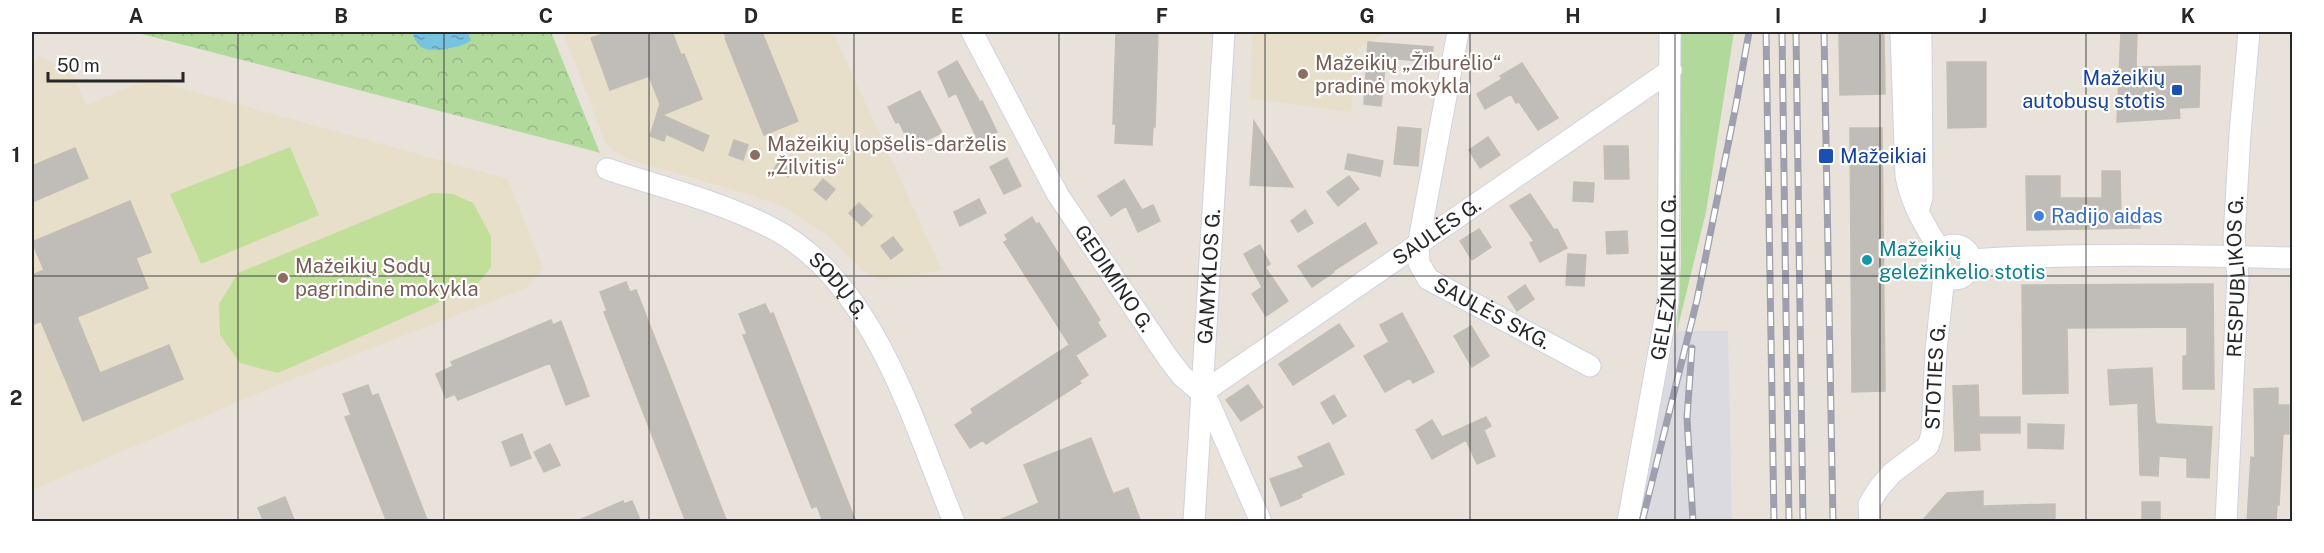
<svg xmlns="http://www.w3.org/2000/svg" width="2324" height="553" font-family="'Public Sans',sans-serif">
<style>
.industrial{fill:#dcdae1}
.education{fill:#e8dfcb}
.grass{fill:#b1d99c}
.forest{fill:url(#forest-crowns)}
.pitch{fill:#c1df99}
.water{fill:url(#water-ripples)}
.building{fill:#c0bcb7;stroke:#c3beb4;stroke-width:1.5}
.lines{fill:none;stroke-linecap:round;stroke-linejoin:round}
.street-casing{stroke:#d0d2de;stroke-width:23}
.street{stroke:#fff;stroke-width:21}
.rail-casing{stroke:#9ea0af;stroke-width:7}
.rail{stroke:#fff;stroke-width:4.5;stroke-dasharray:14;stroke-linecap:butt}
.grid{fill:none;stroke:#272727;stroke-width:1.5;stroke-opacity:0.55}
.education-dot{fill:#8d6e63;stroke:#fff;stroke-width:2}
.transit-dot{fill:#1a4fb4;stroke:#fff;stroke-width:2}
.shop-dot{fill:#3f7fe0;stroke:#fff;stroke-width:2}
.culture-dot{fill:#0f9aa8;stroke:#fff;stroke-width:2}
.labels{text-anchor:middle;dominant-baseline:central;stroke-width:4.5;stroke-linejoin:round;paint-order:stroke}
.education-label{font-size:20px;fill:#785e54;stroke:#fff;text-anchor:start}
.transit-label{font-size:20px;fill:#164399;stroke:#fff;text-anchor:end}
.shop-label{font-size:20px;fill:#366cbe;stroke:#fff;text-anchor:start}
.street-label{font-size:20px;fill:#272727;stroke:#fff}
.culture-label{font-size:20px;fill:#0d838f;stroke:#fff;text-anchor:start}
.neatline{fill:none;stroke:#272727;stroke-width:2}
.grid-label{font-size:20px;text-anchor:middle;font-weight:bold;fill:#272727}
</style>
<defs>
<pattern id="forest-crowns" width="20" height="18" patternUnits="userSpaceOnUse" patternTransform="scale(1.5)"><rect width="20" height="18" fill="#b1d99c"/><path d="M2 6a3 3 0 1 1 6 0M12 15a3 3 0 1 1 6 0" fill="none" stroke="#98ba86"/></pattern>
<pattern id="water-ripples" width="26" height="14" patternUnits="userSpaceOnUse" patternTransform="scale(1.5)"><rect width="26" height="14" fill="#78c3df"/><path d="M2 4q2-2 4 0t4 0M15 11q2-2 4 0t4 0" fill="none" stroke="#629eb5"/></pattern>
</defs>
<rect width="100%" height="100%" fill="#e8e2da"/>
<!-- industrial -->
<path class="industrial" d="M1677,331H1728L1732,521L1635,522L1643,476Z"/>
<!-- education -->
<path class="education" d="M563,32H833L942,270L880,280L863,270L828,236L784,207L754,196L628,159L615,152L606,144Z
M1252,32H1388L1358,49L1351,112L1250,99Z
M40,56L72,74L87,105L148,79L508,179L543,268L526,288L275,386L32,490V62Z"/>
<!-- grass -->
<path class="grass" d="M1680,32H1734L1706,212L1677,331L1681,264Z"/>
<!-- forest -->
<path class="forest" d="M134,32H551L600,153L586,149Z"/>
<!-- pitch -->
<path class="pitch" d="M290,147L319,215L201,264L170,194Z
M432,193L453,194L473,203L491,236V267L476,286L278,373L240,363L220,335L219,304L238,273Z"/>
<!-- water -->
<path class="water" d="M412,32H465L468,33L471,40C466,47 431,53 423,48C417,45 414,38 412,32Z"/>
<!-- building -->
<path class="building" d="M609,32H672L681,55L684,54L702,99L662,115L709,136L703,151L666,134L664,141L650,136L660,104L649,76L610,90L591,38Z
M724,32H762L798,121L764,135L725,38L726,37Z
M1116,32H1158L1155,127H1153L1152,145L1115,143L1116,124H1113Z
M1839,32H1884L1885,94L1840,95Z
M2121,32H2137L2136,67L2200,66L2199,107L2179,108L2180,118L2117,122Z
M1368,42L1433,47L1432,62L1386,58L1381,106L1364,104Z
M957,61L980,102L982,101L997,132L978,141L956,93L949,97L938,72Z
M1947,62H1986V127L1948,128Z
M1522,63L1558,118L1538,130L1519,102L1516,103L1511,94L1485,109L1477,94L1502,79L1500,76Z
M920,91L942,133L911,147L899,122L896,123L888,107Z
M1254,121L1293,187L1250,185Z
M1398,127L1421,129L1418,166L1394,164Z
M1850,128H1882L1885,391L1852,392Z
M1488,137L1500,155L1480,168L1469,150Z
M734,140L748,145L743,160L729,155Z
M1604,146H1628L1629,179H1605Z
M75,148L88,178L32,202V166Z
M1348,154L1383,161L1380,176L1345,169Z
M782,156L795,164L788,177L774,169Z
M1007,158L1021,186L1004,194L990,167Z
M2102,171H2120L2121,215H2140V228L2027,230L2026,176H2060V198H2102Z
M1349,176L1359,189L1338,206L1327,192Z
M823,179L835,189L826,200L814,190Z
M1124,180L1142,210L1153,205L1160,221L1138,232L1126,206L1111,216L1098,196Z
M1574,182L1594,183L1593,202L1573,201Z
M1530,194L1554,230L1557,229L1567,248L1540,262L1530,243L1534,241L1510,206Z
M979,199L986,213L960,226L954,212Z
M130,201L151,252L136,258L148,288L77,317L100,373L169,345L183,379L83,421L41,321L32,325V275L44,270L32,242Z
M859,203L872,216L862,226L849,213Z
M1305,210L1313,223L1298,232L1291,221Z
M1032,217L1036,224L1039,223L1100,320L1097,322L1106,336L1076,355L1004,242L1008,240L1005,235Z
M1365,223L1377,243L1333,271L1334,272L1312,287L1298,266Z
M1479,229L1491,247L1472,260L1460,241Z
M1627,231L1628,253L1607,254L1606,232Z
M893,237L903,250L891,259L881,246Z
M1260,245L1270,264L1265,267L1288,301L1266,316L1252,294L1262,287L1244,254Z
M1568,254L1586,255L1584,286L1566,285Z
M626,282L630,292L636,290L727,522H686L604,312L607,311L600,292Z
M2213,284L2214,389H2183V356H2187V327L2067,328L2068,393L2023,394L2022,285Z
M1525,285L1534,299L1517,311L1508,297Z
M765,304L770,314L773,313L856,522H823L817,506L812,508L743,335L747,334L739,314Z
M1402,313L1434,372L1413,383L1410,378L1385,392L1364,356L1389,342L1380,325Z
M551,320L553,325L561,321L589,396L566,405L550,363L458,400L455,394L446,398L436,374L453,366L451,362Z
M1339,324L1354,346L1293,385L1279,364Z
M1471,326L1489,356L1472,367L1454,336Z
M1069,345L1088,375L1079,381L1081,383L986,444L983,440L970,448L955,425L973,413L971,409Z
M2152,368L2155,421L2157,424L2212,427L2209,478L2187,477V458L2159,456L2158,476L2140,475L2138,403L2110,405L2108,370Z
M368,385L372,396L378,394L428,522H387L345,417L351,415L343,394Z
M1248,385L1263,407L1241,421L1226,400Z
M1978,385L1979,417H2020V433H1979L1980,450L1955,451L1953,386Z
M2278,388V405H2289V434H2283L2279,505H2277L2276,522H2247L2251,457L2255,458L2254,389Z
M1334,395L1346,416L1333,424L1321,403Z
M1486,417L1491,426L1484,430L1495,456L1477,464L1466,440L1432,459L1416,430L1432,420L1442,437Z
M2028,424L2064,425L2063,449L2028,448Z
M522,434L531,458L511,466L502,442Z
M1091,438L1113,494L1128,488L1141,522H995L1039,503L1024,465Z
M1329,443L1344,474L1301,494L1302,497L1281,506L1270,479L1304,467L1298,457Z
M550,444L560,465L544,472L534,452Z
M1983,491V506L2055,504V522H1921L1947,493Z
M285,497L295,522H264L258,508Z
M623,501L624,504L632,501L641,522H575Z
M2142,502H2160V522H2142Z"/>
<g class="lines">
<!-- street casing -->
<g class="street-casing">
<g id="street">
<path id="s1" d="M972,32L1058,195L1168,358L1182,376L1202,393L1209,403L1261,522"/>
<path id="s2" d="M1458,32L1418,246L1419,263L1428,279L1590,366"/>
<path d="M1901,32L1906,176C1912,205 1925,227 1941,251"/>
<path id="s3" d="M607,169C661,187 719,201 770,227C873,279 913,422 954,522"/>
<path d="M1919,208L1922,197L1921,32"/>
<circle cx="1954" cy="262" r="17"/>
<path d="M1971,260C2078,253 2185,255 2292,258"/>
<path id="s4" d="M1202,393L1671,70"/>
<path id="s5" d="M1194,522L1224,32"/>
<path id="s6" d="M1628,522L1668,302L1670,32"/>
<path id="s7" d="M1870,522L1869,504L1879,488L1892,473L1928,446L1932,434L1936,350L1944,276"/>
<path id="s8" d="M2226,522L2238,277L2234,238L2240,134L2249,32"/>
</g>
</g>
<!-- street -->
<use href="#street" class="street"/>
<!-- rail casing -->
<g class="rail-casing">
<path id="rail" d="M1766,32L1774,522
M1782,32L1789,522
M1796,32L1803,522
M1824,32L1833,522
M1692,348L1687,418L1693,522
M1642,522L1697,300L1736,105L1749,32"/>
</g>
<!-- rail -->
<use href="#rail" class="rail"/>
</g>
<!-- grid -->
<path class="grid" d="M238,32V522M444,32V522M649,32V522M854,32V522M1059,32V522M1265,32V522M1470,32V522M1675,32V522M1880,32V522M2086,32V522M32,276H2292"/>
<!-- markers -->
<g class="education-dot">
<circle cx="1303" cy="74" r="6"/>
<circle cx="755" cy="155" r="6"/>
<circle cx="283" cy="278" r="6"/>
</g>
<g class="transit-dot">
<rect x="2171" y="84" width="12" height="12" rx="3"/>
<rect x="1818" y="148" width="16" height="16" rx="3"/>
</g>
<circle class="shop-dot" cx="2039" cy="216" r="6"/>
<circle class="culture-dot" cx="1867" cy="260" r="6"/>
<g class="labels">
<!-- education labels -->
<g class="education-label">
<text x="1315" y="63">Mažeikių „Žiburėlio“<tspan x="1315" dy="23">pradinė mokykla</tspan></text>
<text x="767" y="144">Mažeikių lopšelis-darželis<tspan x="767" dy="23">„Žilvitis“</tspan></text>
<text x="295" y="266">Mažeikių Sodų<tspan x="295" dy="23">pagrindinė mokykla</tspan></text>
</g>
<!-- transit labels -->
<g class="transit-label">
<text x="2165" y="78">Mažeikių<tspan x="2165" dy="23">autobusų stotis</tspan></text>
<text x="1840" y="156" text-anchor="start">Mažeikiai</text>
</g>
<!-- shop labels -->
<g class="shop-label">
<text x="2051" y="216">Radijo aidas</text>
</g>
<!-- street labels -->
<g class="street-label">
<text stroke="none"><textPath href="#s4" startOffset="285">SAULĖS G.</textPath></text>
<text stroke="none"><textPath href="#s8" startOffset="246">RESPUBLIKOS G.</textPath></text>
<text stroke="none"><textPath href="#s5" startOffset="246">GAMYKLOS G.</textPath></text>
<text stroke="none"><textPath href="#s6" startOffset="248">GELEŽINKELIO G.</textPath></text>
<text stroke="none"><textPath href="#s1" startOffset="285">GEDIMINO G.</textPath></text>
<text stroke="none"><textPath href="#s3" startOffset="264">SODŲ G.</textPath></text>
<text stroke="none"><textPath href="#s2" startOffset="326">SAULĖS SKG.</textPath></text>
<text stroke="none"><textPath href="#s7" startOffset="172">STOTIES G.</textPath></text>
</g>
<!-- culture labels -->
<g class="culture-label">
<text x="1879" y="249">Mažeikių<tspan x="1879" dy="23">geležinkelio stotis</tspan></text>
</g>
</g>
<!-- border -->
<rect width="2324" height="553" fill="none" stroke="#ffffff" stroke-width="66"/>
<!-- scale -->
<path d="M48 72v9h135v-9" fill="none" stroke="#272727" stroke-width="3"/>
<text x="57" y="72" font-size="18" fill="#272727" stroke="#ffffff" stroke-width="4.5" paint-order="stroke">50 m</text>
<rect x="33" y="33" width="2258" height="487" class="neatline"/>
<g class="grid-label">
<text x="136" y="23">A</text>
<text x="341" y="23">B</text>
<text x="546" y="23">C</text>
<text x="751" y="23">D</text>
<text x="957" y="23">E</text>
<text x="1162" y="23">F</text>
<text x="1367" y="23">G</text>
<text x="1573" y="23">H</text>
<text x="1778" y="23">I</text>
<text x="1983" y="23">J</text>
<text x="2188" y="23">K</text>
<text x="16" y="162">1</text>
<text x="16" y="405">2</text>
</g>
</svg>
